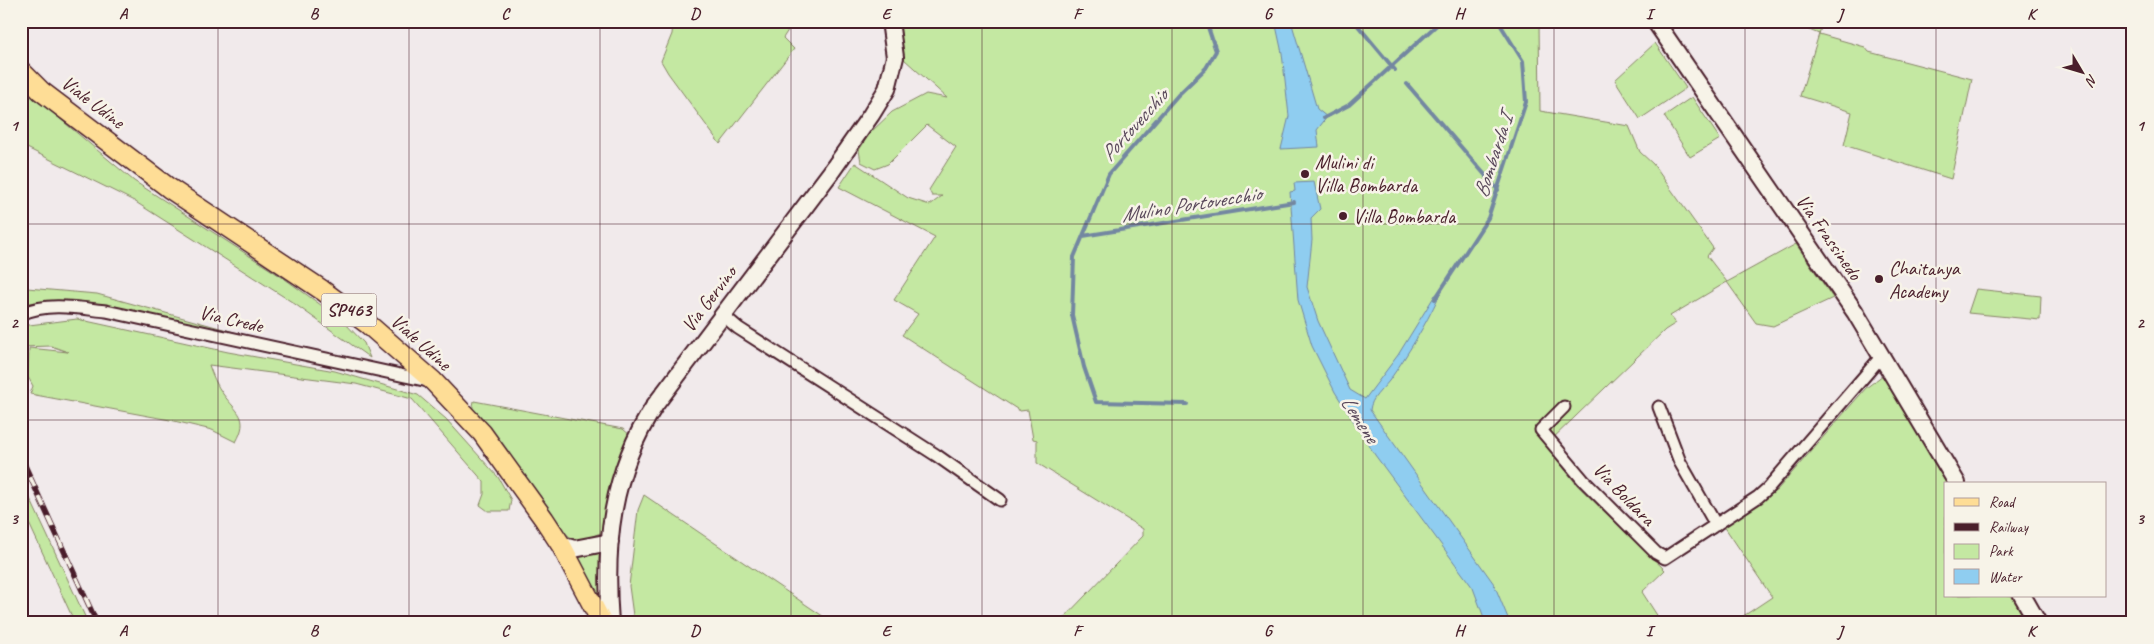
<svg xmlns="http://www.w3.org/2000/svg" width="2154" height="644" font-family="Caveat,sans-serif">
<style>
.green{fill:#c4e8a2;stroke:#878466}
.water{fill:#8fcdf0;stroke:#7387a1}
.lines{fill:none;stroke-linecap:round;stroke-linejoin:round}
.stream{stroke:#7387a1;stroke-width:4}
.street-casing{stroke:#4a1f2b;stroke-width:15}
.secondary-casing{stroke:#4a1f2b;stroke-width:20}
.primary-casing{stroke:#4a1f2b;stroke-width:22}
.street{stroke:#f7f3e8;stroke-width:11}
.secondary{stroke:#f7f3e8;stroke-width:16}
.primary{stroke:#fedd96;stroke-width:19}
.rail-casing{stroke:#4a1f2b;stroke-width:5.5}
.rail{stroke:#f7f3e8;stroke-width:4;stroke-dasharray:11;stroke-linecap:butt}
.grid{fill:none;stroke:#4a1f2b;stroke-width:1;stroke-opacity:0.55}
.poi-dot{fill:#4a1f2b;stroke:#f7f3e8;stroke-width:2}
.labels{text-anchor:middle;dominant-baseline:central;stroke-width:5;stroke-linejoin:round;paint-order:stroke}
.shield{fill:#f7f3e8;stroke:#7e5f64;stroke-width:1}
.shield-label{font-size:19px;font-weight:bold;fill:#4a1f2b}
.street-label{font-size:20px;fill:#4a1f2b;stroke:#f7f3e8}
.poi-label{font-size:20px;fill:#4a1f2b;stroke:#f7f3e8;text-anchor:start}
.water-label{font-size:21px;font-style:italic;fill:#5b4a5c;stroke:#f7f3e8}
.neatline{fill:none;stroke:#4a1f2b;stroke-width:2}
.grid-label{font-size:16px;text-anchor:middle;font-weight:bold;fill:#4a1f2b}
</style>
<rect width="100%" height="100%" fill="#f1eaeb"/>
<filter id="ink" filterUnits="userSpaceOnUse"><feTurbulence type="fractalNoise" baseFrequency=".02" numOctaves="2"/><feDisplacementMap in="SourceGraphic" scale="10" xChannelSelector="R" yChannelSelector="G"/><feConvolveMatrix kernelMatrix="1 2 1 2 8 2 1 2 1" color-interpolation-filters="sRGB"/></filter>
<g filter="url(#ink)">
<!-- green -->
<path class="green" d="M668,21H794L783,38L794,49L720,144L668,73L661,61L672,34L673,24Z
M918,21H1539L1540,111L1629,126L1640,152L1653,164L1713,248L1707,256L1727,282L1796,244L1833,298L1773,326L1756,323L1727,282L1670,316L1676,323L1665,330L1546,445L1577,485L1665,570L1642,592L1662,623H1059L1143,536V529L1037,463V440L1033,439L1028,410L1020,411L902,335L918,314L894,300L935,237L839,187L855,163L908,198L930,205L942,196H932L929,190L956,147L927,125L888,164L875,169L861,162L859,150L870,133L892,112L926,94L947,98L904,59L900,27Z
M1787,21H1823L1819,34L1865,47L1869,52L1972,79L1951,179L1844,145L1852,112L1800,96L1819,34Z
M1655,43L1686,88L1640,119L1615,80Z
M21,86L134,181L285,279L343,321L364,343L370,358L292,302L134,201L27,148L21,143Z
M1692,97L1720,139L1690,157L1664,116Z
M27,288L97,294L245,335L87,302L31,303L21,306V290Z
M1976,289L2041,296L2040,320L1968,313Z
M77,319L228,352L335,371L418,395L446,419L498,477L511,500L509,511H488L480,505L484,494V482L412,399L356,384L209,365C212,374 217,386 223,394C237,413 250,417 236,442L212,430L170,420L30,394L33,386L28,377L29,348L68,352L51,346L21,347V326Z
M1883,375L1946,483L1945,595H2011L2027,623H1733L1772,597L1724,526L1777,490L1866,388Z
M474,401L623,429L631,436L603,532L580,541L570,537L560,529L511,459L472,411Z
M21,479L88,623H75L21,506Z
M644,495L833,623H634L629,586L638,510Z
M599,549L604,552L601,596L597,595L576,556Z"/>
<!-- water -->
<path class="water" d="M1275,21H1291L1317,109L1327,117L1317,130L1319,147L1281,149L1289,116L1282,53Z
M1314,182L1320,209L1311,218L1312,240L1307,287L1318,321L1350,390L1365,399L1398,355L1435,295L1439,296C1425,326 1408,354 1389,381C1382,390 1371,398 1370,410L1494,584L1510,623H1486L1473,588L1375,455L1335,392L1312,346L1298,300L1290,192L1295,191L1294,183Z"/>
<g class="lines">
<!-- stream -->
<path class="stream" d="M1354,21L1395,70
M1407,84L1498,190
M1324,118L1349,105L1441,21
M1083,236L1294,202
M1435,299L1488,218L1526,102L1523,61L1498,21
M1187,404L1096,402L1084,367L1072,315L1074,257L1109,174L1178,95L1206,68L1216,51L1206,21"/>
<!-- street casing -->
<g class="street-casing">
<path id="street" d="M21,314C48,302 78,308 106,311L428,381
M723,315L738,328L936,455L1000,500
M1564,407L1541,430L1584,481L1656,553L1665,558L1758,497L1768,488L1881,357
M1659,407L1680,462L1716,525"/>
</g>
<!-- secondary casing -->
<g class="secondary-casing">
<path id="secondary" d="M1655,21L1855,312L1957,483
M561,545L574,549L610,542
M2022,595L2038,623
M610,623C604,544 611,473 655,405L831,172L871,115L887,89L895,57L890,21"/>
</g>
<!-- primary casing -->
<g class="primary-casing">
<path id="primary" d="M21,71L41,91L169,188L322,290L369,325L433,381L482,433L544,519L561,545L602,623"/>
</g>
<!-- street -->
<use href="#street" class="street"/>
<!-- secondary -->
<use href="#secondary" class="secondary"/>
<!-- primary -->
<use href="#primary" class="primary"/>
<!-- rail casing -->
<g class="rail-casing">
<path id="rail" d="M21,457L97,623"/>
</g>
<!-- rail -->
<use href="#rail" class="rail"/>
</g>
</g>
<!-- grid -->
<path class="grid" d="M218,21V623M409,21V623M600,21V623M791,21V623M982,21V623M1172,21V623M1363,21V623M1554,21V623M1745,21V623M1936,21V623M21,224H2133M21,420H2133"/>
<!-- markers -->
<g class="poi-dot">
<circle cx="1305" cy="174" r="5"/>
<circle cx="1343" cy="216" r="5"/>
<circle cx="1879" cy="279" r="5"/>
</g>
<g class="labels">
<!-- shield labels -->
<rect class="shield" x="321.5" y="293.5" width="55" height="33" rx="4"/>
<g class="shield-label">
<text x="349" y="310">SP463</text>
</g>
<!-- street labels -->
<g class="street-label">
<text transform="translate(93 102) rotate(37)">Viale Udine</text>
<text transform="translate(1829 237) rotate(55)">Via Frassinedo</text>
<text transform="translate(709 299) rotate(-53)">Via Gervino</text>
<text transform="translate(231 319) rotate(13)">Via Crede</text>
<text transform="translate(421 342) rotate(42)">Viale Udine</text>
<text transform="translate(1624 494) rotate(46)">Via Boldara</text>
</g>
<!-- poi labels -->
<g class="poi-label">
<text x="1315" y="162">Mulini di<tspan x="1315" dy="23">Villa Bombarda</tspan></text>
<text x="1353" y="216">Villa Bombarda</text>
<text x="1889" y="268">Chaitanya<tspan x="1889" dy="23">Academy</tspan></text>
</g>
<!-- water labels -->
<g class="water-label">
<text transform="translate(1134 125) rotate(-48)">Portovecchio</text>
<text transform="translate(1493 156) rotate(-72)">Bombarda I</text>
<text transform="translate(1191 204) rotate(-9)">Mulino Portovecchio</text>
<text transform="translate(1360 419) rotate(57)">Lemene</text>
</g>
</g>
<!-- margin -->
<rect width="2154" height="644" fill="none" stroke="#f7f3e8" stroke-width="55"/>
<!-- legend -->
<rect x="1944" y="482" width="162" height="115" fill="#f7f3e8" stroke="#b29e9c"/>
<rect x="1954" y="498" width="25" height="8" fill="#fedd96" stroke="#b29e9c"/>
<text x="1989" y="507" font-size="15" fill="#4a1f2b">Road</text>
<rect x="1954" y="523" width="25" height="8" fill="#4a1f2b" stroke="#b29e9c"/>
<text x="1989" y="532" font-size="15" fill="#4a1f2b">Railway</text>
<rect x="1954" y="544" width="25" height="15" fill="#c4e8a2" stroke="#b29e9c"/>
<text x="1989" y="556" font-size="15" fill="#4a1f2b">Park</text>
<rect x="1954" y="569" width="25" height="15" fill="#8fcdf0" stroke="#b29e9c"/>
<text x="1989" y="582" font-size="15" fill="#4a1f2b">Water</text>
<!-- north arrow -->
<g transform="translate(2082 72) rotate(128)" stroke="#f7f3e8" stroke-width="4" paint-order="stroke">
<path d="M0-4L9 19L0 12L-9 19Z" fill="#4a1f2b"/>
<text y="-8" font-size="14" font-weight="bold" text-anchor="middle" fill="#4a1f2b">N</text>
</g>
<rect x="28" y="28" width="2098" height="588" class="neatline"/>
<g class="grid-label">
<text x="123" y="19">A</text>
<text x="314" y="19">B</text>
<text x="505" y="19">C</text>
<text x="695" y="19">D</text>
<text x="886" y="19">E</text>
<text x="1077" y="19">F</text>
<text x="1268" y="19">G</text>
<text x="1459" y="19">H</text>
<text x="1649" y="19">I</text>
<text x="1840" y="19">J</text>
<text x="2031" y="19">K</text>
<text x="14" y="131">1</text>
<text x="2140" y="131">1</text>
<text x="14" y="328">2</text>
<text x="2140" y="328">2</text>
<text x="14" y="524">3</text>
<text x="2140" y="524">3</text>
<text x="123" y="636">A</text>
<text x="314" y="636">B</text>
<text x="505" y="636">C</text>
<text x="695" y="636">D</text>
<text x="886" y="636">E</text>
<text x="1077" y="636">F</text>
<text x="1268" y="636">G</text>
<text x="1459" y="636">H</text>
<text x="1649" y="636">I</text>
<text x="1840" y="636">J</text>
<text x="2031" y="636">K</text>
</g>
</svg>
